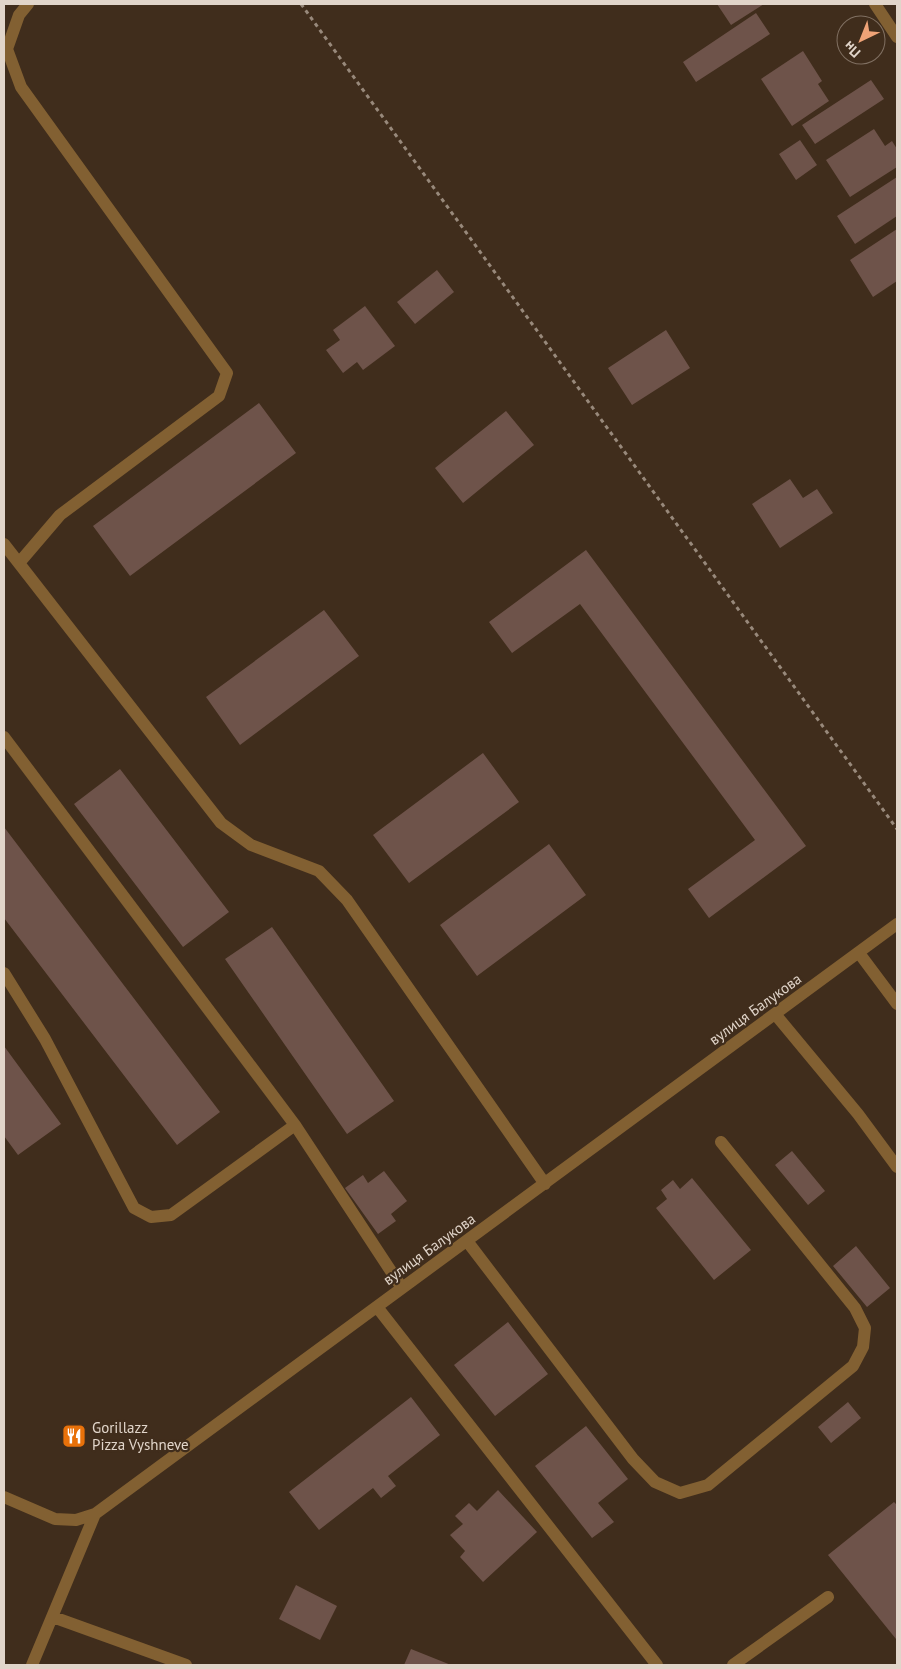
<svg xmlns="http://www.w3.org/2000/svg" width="901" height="1669" font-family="'PT Sans',sans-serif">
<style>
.building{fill:#6e534a}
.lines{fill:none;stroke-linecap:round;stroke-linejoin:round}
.path{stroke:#98897b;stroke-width:3;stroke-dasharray:4 4;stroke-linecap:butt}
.minor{stroke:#826032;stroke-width:12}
.labels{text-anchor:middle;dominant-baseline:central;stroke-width:4.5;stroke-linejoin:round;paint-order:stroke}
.street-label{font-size:15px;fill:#e1d5ca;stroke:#402d1c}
.poi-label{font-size:15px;fill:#e1d5ca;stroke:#402d1c;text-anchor:start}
</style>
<rect width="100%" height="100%" fill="#402d1c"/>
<!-- building -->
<path class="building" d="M717,4H764L731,25Z
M756,13L770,34L696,82L683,62Z
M803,51L822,81L818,84L829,101L792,126L761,79Z
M871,80L884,99L815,144L802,125Z
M874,129L885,146L892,141L897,149V167L850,197L826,160Z
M800,140L817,165L796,180L779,154Z
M897,177V216L855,244L837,216Z
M897,229V281L873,297L850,260Z
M437,270L454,292L415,324L397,302Z
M365,306L395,346L363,370L357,362L343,373L326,350L340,340L333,330Z
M666,330L690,368L632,405L608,368Z
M259,403L296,453L130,576L93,526Z
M506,411L534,445L463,503L435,468Z
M790,479L803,498L817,489L833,513L780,548L752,504Z
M586,550L806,846L709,918L688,889L755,840L580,604L512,653L489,622Z
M324,610L359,656L240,745L206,697Z
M483,753L519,802L409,883L373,835Z
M120,769L229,912L183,947L74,804Z
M4,827L220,1112L177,1145L4,918Z
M549,844L586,895L477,976L440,925Z
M272,927L394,1101L347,1134L225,959Z
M4,1046L61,1124L18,1155L4,1136Z
M792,1151L825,1191L808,1205L775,1165Z
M384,1171L407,1201L391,1214L396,1221L378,1234L345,1188L363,1175L368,1183Z
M692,1178L751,1250L714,1280L656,1208L667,1199L661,1190L673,1180L680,1189Z
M856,1246L890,1288L867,1307L833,1266Z
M508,1322L548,1374L495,1416L454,1365Z
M411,1397L440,1435L388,1476L396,1486L381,1498L373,1488L319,1530L289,1492Z
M848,1402L861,1418L831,1443L818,1427Z
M586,1426L628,1479L598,1503L614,1522L592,1538L535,1466Z
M498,1490L537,1532L483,1582L460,1557L465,1551L450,1535L463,1524L455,1516L469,1503L477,1511Z
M894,1502L897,1505V1637L896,1639L828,1555Z
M296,1585L337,1606L320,1640L279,1619Z
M411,1649L451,1665H404Z"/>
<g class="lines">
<!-- path -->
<path class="path" d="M301,4L897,829"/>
<!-- minor -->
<path class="minor" d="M875,4L897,37
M4,544L221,823L251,845L319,871L347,900L545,1184
M19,563L60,515L219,396L227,373L21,87L7,49L19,15L28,4
M4,737L295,1125L402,1288
M859,953L897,1004
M4,973L45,1039L134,1208L151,1217L171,1215L295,1125
M775,1014L858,1114L897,1167
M467,1241L633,1459L655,1482L680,1493L708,1485L853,1366L863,1347L865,1328L855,1308L721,1142
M377,1307L657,1665
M4,1497L55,1519L76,1520L95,1514L897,924
M53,1617L186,1665
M32,1665L95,1514
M733,1665L828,1597"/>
</g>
<!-- icons -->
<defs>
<g id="restaurant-square" transform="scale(1.25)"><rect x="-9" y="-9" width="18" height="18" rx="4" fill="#e8710a" stroke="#402d1c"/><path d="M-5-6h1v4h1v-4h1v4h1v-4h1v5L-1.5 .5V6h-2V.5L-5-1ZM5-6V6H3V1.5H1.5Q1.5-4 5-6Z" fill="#fff"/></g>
</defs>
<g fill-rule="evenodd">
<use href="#restaurant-square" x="74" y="1436"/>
</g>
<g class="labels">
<!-- street labels -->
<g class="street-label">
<text transform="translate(755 1009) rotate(-36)">вулиця Балукова</text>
<text transform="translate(429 1249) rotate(-36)">вулиця Балукова</text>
</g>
<!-- poi labels -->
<g class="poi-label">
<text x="92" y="1427">Gorillazz<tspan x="92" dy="17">Pizza Vyshneve</tspan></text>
</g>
</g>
<!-- border -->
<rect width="901" height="1669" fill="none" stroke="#e1d5ca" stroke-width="10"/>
<!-- north arrow -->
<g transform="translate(861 40) rotate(223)"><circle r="24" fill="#402d1c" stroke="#807062"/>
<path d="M0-4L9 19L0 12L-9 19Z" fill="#efa377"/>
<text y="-8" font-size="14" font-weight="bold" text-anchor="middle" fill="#e1d5ca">Пн</text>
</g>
</svg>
